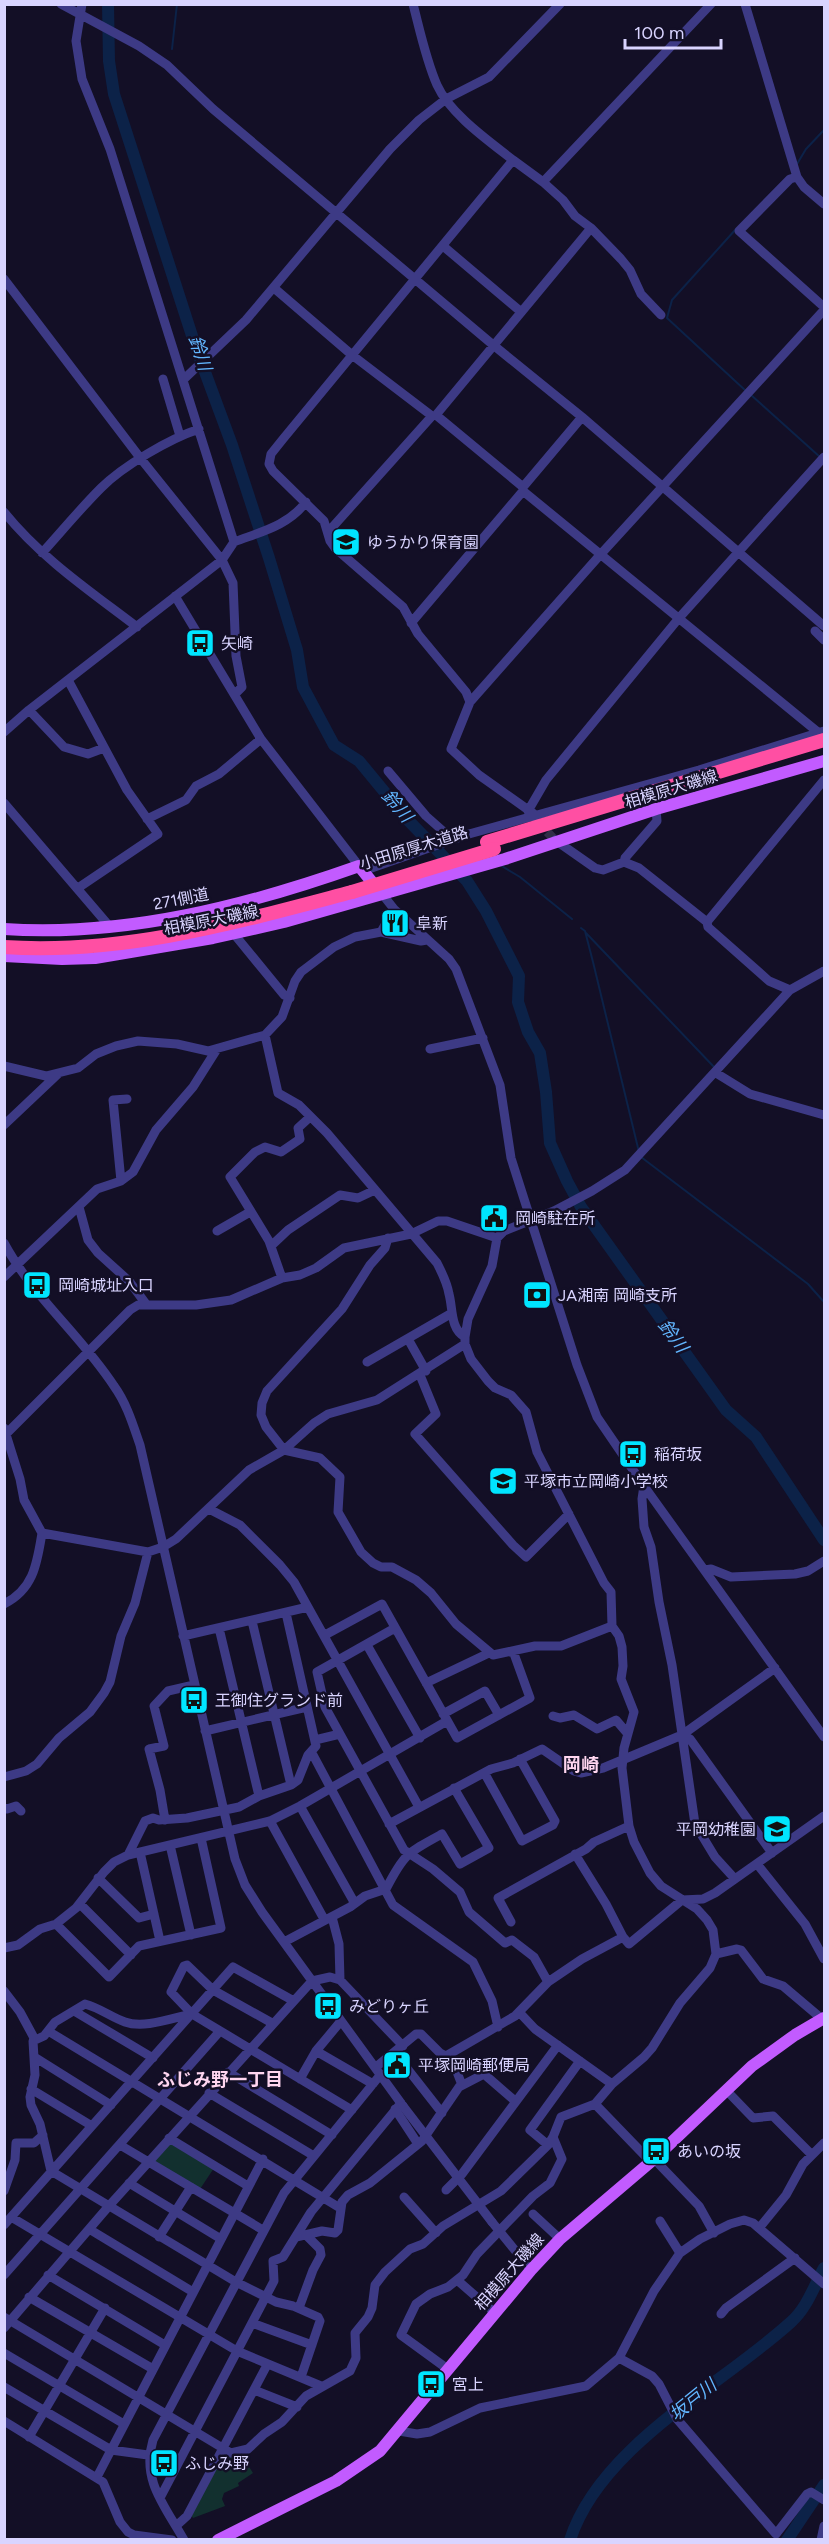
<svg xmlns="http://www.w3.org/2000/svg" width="829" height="2544" font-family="Figtree,'Noto Sans JP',sans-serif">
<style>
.green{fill:#12302f}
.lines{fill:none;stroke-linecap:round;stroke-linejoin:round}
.stream{stroke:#0c2248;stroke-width:2}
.river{stroke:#0c2248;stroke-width:12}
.minor-tunnel{stroke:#312d47;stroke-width:9;stroke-dasharray:9 4.5;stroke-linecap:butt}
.minor{stroke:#3d3a85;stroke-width:9}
.major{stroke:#c25bff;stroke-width:12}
.highway{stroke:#ff4fa3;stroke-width:14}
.minor-bridge{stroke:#3d3a85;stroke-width:9}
.highway-bridge{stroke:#ff4fa3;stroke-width:14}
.labels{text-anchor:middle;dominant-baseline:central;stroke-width:5;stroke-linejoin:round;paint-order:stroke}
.poi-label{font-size:16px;fill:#d9d4ff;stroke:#130f26;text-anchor:start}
.street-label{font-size:16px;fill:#d9d4ff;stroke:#130f26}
.water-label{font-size:18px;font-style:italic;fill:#62b6ff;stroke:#130f26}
.neighbourhood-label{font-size:18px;font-weight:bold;fill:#ffd6f0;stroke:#130f26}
</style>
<rect width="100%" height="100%" fill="#130f26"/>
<!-- green -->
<path class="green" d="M170,2142L214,2168L200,2189L154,2161Z
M224,2451L245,2454L244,2459L253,2473L238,2483L239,2486L224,2493L222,2499L225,2506L193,2518L191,2515Z"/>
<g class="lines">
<!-- stream -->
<path class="stream" d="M172,49L177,4
M797,164L806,149L824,130
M736,229L672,300L667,318L746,391
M751,395L820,457
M500,865L520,877L572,919
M581,928L585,931L593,962L639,1152
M586,933L715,1068
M641,1157L808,1284L824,1302"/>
<!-- river -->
<path class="river" d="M108,4L109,61L114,94L195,345L232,445L269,558L297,650L303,687L334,745L359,761L406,818L467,881L486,911L519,976L518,1002L528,1032L540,1053L546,1092L550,1143L567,1181L581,1207L726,1410L756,1437L824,1540
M570,2540C600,2446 722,2385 791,2322C807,2308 814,2286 824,2268
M787,2540L824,2485"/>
<!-- minor-tunnel -->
<path class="minor-tunnel" d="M538,822L553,838"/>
<!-- minor -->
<path class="minor" d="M61,4L139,46L167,65L213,109L492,344L582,417L824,626
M413,4C420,31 426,60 437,85C450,114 489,141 513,160L283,439L271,454L269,464L273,471L324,521L330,541L335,548L403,607L418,634L466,692L470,702
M745,4L797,177L804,187L824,204
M797,177L790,179L739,231L824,307
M543,182L711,4
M591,228L621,259L630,270L641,294L661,315
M443,246L520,311
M4,279L141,459L222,560L233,583L236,656L242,687L235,694
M274,288L352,355L432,416L329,531
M163,379L180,436
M183,380L246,320L390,149L419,120L446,99L489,77L560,4
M436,415L591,228L575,216L563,200L543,182L513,160
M432,416L436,415L523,487
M523,491L819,733
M4,512C42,559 90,591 137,627
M234,542C260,532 288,526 306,502
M42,553C61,532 80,509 101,488C123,466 169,439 199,429
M175,596L261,739L359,866
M411,623L523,491V487L582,417
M815,631L824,640
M68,680L127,790L158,834L78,888
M29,710L64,747L88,754L104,748
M4,732L29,710L222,560L234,542L110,149L82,79L76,41L82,4
M388,771L426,816L452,839
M4,803L110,927
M528,811L546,780L679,618L824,457
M147,819L186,800L196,786L219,774L261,739
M537,821L534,814L479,775L451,749L470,702L600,555L824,310
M555,840L595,868L603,870L624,862L639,868L707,922L708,927L769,981L790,990
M624,862L625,858L657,821L656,809
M363,871L469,834L699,770L824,731
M383,895L394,909L449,959L456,969L500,1085L511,1158L577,1365L597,1417L644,1486L824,1737
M707,922L824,780
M381,932L394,909
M234,934L284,995L290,998
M265,1035L278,1093L299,1105L327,1133L437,1263C442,1273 447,1282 449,1294C453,1308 450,1329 465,1337
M430,1049L483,1038
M4,1066L46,1076L78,1068L96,1054L116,1046L138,1041L177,1044L208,1051L265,1035L282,1017L295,981L301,972L334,947L355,937L381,932L421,941L427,940
M716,1073L750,1094L824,1115
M4,1125L59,1073
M121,1181L113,1100L127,1099
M79,1207L88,1240L98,1253L129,1281L146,1304
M217,1231L250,1212
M388,1238L385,1248L370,1265L342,1309L267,1391L262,1403L261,1415L266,1427L284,1450L320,1458L340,1477L338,1512L361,1552L373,1563L381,1567H392L416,1580L431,1593L456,1624L493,1655L535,1646H561L612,1626
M4,1243C33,1297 81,1335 114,1386C127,1404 133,1425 140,1445L235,1859L245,1885L262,1912L403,2106
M271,1246L288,1230L340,1195L358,1198L375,1190
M4,1277L97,1189L121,1181L133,1172L156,1130L193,1087L217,1049
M282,1278L269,1241L230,1177L255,1152L265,1147L281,1152L300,1139L298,1128L310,1117
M408,1339L426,1371
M367,1362L452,1313
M420,1375L436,1414L415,1434L513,1545L526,1557L569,1514
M4,1428L20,1479L24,1500L42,1533L148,1552L163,1547L176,1539L249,1470L284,1450L314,1423L328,1414L377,1400L465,1344
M7,1433L130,1310L138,1305H196L231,1300L282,1278L300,1275L316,1268L344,1248L411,1234L438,1221H447L497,1238
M644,1486L642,1499L644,1527L651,1547L659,1602L672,1665L695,1824L715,1857L735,1879
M209,1509L240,1525L280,1565L294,1582L419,1807
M705,1570L711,1569L731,1577L795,1574L808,1571L824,1561
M4,1604C34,1589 37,1563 42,1533
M252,1621L291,1785
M219,1628L259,1796
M395,1628L317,1672L325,1707L404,1850L433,1869L460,1892L469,1912L505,1943L512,1940L534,1957L548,1982
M325,1635L382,1604L457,1738L530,1698L513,1651
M183,1636L308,1607
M367,1645L420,1738
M426,1683L489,1653
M443,1714L485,1691L499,1715
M553,1716L560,1718L574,1715L597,1729L616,1720L628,1734
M205,1731L307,1707
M682,1735L690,1739L772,1853
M315,1740L340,1734
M312,1753L393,1905L473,1962L492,2001L498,2027
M485,1774L522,1841L553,1825L555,1821L520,1759
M4,1777L26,1771L37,1764L59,1738L90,1712L104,1693L110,1682L121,1636L135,1603L148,1552
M300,1806L354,1902
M4,1808L7,1809L16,1806L21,1811
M165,1820L160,1790L149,1749L164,1746L154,1706L168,1691L194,1685
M270,1821L324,1919
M389,1824L491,1769L513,1763L542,1749L574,1771L581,1773L603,1768L682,1735L775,1668
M170,1845L191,1935
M140,1852L160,1941
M575,1854L606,1904L623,1937L629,1944L682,1900L703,1899L715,1893L824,1816
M128,1855L145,1821L153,1818L159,1820L187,1818L239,1807L259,1796L291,1785L298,1780L308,1755L316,1746L286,1613
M757,1864L805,1924L824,1959
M98,1878L139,1918L154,1914
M80,1904L131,1955
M332,1917L339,1944L340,1980
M511,1922L498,1898L586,1849L594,1842L629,1826
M56,1924L109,1977L139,1946L221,1928L201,1838
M284,1942L350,1907L365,1896L386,1889C404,1854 407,1853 442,1834L460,1864L489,1848L454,1788
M4,1948L18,1945L40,1929L56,1924L76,1908L104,1872L114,1862L128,1855L270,1821L300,1806L447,1721
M716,1954L737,1949L741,1950L763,1979L783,1986L822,2019
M4,1991L20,2012L33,2036
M74,2011L153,2058
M519,2012L535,2029L612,2084
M192,2014C172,2018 144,2029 125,2022C111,2017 100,2008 85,2004L55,2022L44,2036L33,2041L35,2075L30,2097L31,2105L40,2124L51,2171L236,2282L276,2302L293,2306L318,2317L320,2321L301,2377
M272,2023L213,1990L187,1965L184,1966L171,1992L192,2014L352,2110
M48,2031L340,2208
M316,2051L373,2084
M395,2053L442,2113
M450,2054L462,2085
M36,2058L111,2105
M376,2067L416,2034H421L440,2053L446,2056L515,2016L548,1982L582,1959L623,1937
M228,2072L332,2135
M300,2079L316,2051L341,2021
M31,2089L92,2126
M726,2090L753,2118L773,2116L812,2155
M209,2093L314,2156
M595,2104L651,2162
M395,2109L418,2144
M169,2138L248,2186
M120,2145L263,2230
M548,2145L530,2130L580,2061
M654,2159L699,2206L714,2233
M129,2183L221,2239
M446,2190L462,2174L558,2045
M4,2191L15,2160L16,2143H34L43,2135
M404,2197L436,2233
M533,2214L560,2239
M11,2217L237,2351L321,2386
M660,2221L680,2253
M492,2222L531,2270
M4,2225L233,1967L292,2000
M760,2227L786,2195L803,2164L824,2143
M89,2229L193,2292
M159,2237L191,2187
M296,2237L322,2231L335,2233L338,2230L342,2202L348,2195L370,2183L422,2141L459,2087L484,2074L515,2101
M4,2275L220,2031
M48,2275L165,2345
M457,2280L495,2313
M29,2297L153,2369
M299,2308L313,2270L321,2255L320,2249L307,2236
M721,2314L726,2308L795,2258
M4,2317L231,2453L248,2449L264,2434L282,2422L306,2396L350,2371L356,2358L355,2333L368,2317L372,2308L375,2285L385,2272L410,2249L423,2244L443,2226L501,2191L548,2145L553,2137L561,2117L595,2104L612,2084L644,2057L652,2048L680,2003L710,1968L716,1954L713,1930L707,1920L697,1909L661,1886L650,1873L634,1842L629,1826L622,1768L624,1748L634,1712L621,1679L623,1666L622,1647L619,1636L612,1626L611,1592L604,1583L537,1452L526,1412L511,1395L495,1388L488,1381L471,1359L465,1344V1337L468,1319L492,1266L497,1238L504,1231L554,1211L592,1191L625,1170L790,990L824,971
M252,2323L312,2345
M4,2328L108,2207L312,1981L330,1977L340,1980L403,2046
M4,2353L124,2424
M619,2358L652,2376L659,2384L677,2419L776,2534L807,2494L811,2492L824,2500
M449,2370L401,2335L416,2304L430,2294L448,2287L463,2275L477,2254L533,2196L550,2183L562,2159L553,2137
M4,2387L111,2450L148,2455
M254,2390L297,2407
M4,2421L103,2482L120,2522L128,2532L134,2535L172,2540
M399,2431L417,2434L430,2432L480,2408L586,2386L619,2358L654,2291L680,2253L700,2239L730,2224L744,2220L753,2223L824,2284
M29,2437L105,2308
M97,2477L263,2159
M160,2498L274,2281L273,2261L283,2257L311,2212L401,2103
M176,2526L187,2516L267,2365
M184,2540C165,2506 141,2480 153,2440L284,2193L381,2074
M821,2540L824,2526"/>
<!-- major -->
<path class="major" d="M4,929C126,937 246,906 359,866L380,892
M4,956L62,959L95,958L213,938L284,922L505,859L656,809L824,761
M218,2540L336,2481L380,2451L531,2270L560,2239L654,2159L752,2066L795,2035L824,2018"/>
<!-- highway -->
<path class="highway" d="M487,842L824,740
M4,947C124,955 238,922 352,892"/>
<!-- minor-bridge -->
<path class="minor-bridge" d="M403,2106L492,2222"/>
<!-- highway-bridge -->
<path class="highway-bridge" d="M352,892L494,849"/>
</g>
<!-- icons -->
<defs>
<g id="school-square" transform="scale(1.5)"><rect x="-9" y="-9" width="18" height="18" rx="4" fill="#00e5ff" stroke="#130f26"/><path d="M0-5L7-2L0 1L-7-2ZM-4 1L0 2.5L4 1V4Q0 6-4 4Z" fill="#111"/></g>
<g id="bus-square" transform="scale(1.5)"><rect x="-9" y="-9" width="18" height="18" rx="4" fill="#00e5ff" stroke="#130f26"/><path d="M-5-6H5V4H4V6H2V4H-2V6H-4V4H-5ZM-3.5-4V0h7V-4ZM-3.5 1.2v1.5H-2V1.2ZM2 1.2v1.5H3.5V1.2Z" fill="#111"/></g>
<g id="restaurant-square" transform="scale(1.5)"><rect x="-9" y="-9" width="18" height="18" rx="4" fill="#00e5ff" stroke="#130f26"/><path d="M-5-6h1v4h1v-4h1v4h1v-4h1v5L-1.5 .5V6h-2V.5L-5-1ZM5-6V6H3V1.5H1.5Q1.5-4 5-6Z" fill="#111"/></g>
<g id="civic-square" transform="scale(1.5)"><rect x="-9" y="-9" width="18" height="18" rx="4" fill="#00e5ff" stroke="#130f26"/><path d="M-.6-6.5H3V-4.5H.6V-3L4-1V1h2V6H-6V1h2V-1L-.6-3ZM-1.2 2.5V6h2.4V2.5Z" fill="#111"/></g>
<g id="bank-square" transform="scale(1.5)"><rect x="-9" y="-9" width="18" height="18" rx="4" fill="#00e5ff" stroke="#130f26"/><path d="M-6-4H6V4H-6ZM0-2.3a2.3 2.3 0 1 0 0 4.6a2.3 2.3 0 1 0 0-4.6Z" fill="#111"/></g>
</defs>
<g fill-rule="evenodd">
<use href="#school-square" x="346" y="542"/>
<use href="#bus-square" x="200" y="643"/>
<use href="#restaurant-square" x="395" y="923"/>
<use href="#civic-square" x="494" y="1218"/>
<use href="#bus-square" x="37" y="1285"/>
<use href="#bank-square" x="537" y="1295"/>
<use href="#bus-square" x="633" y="1454"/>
<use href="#school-square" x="503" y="1481"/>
<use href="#bus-square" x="194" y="1700"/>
<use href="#school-square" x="777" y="1829"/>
<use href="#bus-square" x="328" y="2006"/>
<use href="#civic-square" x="397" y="2065"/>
<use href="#bus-square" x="656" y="2151"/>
<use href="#bus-square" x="431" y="2384"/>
<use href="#bus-square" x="164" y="2463"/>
</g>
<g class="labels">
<!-- poi labels -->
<g class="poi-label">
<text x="367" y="542">ゆうかり保育園</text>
<text x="221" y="643">矢崎</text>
<text x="416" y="923">阜新</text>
<text x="515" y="1218">岡崎駐在所</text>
<text x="58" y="1285">岡崎城址入口</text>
<text x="558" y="1295">JA湘南 岡崎支所</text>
<text x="654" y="1454">稲荷坂</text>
<text x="524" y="1481">平塚市立岡崎小学校</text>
<text x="215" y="1700">王御住グランド前</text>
<text x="756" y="1829" text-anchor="end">平岡幼稚園</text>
<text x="349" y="2006">みどりヶ丘</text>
<text x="418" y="2065">平塚岡崎郵便局</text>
<text x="677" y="2151">あいの坂</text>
<text x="452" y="2384">宮上</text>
<text x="185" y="2463">ふじみ野</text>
</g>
<!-- street labels -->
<g class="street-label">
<text transform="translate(671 789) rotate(-17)">相模原大磯線</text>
<text transform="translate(414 848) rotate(-17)">小田原厚木道路</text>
<text transform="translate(181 899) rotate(-11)">271側道</text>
<text transform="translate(211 920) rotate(-11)">相模原大磯線</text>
<text transform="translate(509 2272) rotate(-49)">相模原大磯線</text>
</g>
<!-- water labels -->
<g class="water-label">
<text transform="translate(200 353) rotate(72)">鈴川</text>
<text transform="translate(397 806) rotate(49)">鈴川</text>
<text transform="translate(673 1336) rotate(54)">鈴川</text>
<text transform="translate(693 2400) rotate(-39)">坂戸川</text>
</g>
<!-- neighbourhood labels -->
<g class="neighbourhood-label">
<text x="581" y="1765">岡崎</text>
<text x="220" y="2080">ふじみ野一丁目</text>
</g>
</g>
<!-- border -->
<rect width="829" height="2544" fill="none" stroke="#d9d4ff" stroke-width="12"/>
<!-- scale -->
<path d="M625 39v9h96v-9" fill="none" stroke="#d9d4ff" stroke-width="3"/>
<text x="634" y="39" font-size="18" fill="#d9d4ff" stroke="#130f26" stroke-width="4.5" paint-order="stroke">100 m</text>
</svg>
